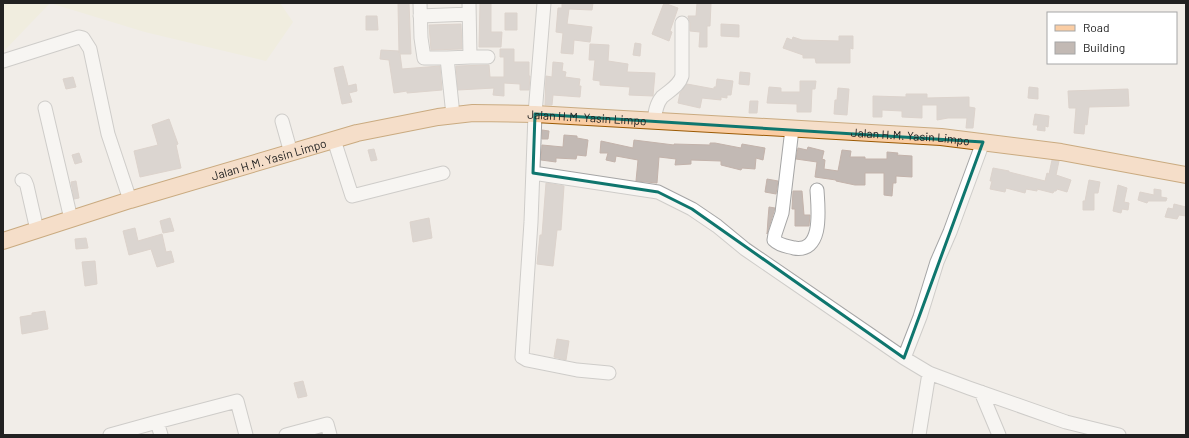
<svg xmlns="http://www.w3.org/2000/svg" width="1189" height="438" font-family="Barlow,sans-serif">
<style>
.farmland{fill:#efeed4}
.building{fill:#c2b9b4;stroke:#c3b3ab}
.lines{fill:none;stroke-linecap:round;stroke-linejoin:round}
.minor-casing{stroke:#a5a5a5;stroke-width:15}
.major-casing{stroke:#9b5a04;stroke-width:18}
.minor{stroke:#fff;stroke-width:13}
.major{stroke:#facda4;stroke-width:16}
.marked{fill:none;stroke:#0f766e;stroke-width:3;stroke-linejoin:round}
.labels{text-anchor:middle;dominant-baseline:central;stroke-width:4;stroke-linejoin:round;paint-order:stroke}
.street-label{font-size:12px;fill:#212121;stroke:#fff}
</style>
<rect width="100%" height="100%" fill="#f1ede8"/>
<!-- farmland -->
<path class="farmland" d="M3,3H280L293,22L266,61L145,32L50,3L3,52Z"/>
<!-- building -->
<path class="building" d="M398,3H409L411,54H400L402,69L440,66L442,90L407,93V91L394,93L389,60L380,59L381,50L399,51V53Z
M480,3H491V32H502L501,47H479Z
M562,3H593L592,10L569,9L567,24L592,27L590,42L574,40L573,54L561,53L563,33L556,32L558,8H562Z
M664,3L678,8L670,31L672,32L669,41L652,34Z
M697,3H711L710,26H707V47H699L700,32L690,31V23L688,16H696Z
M505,13H517V30H505Z
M366,16H377L378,30H366Z
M461,24L462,49L431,50L429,25Z
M721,24L739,25V37L721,36Z
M839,36H853V49L850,48V63H816L815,58H803V55L783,48L787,38L792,40L793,37L802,40L839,41Z
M635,43L641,44L640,56L633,55Z
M590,44L609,45L608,61L628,64L627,72L655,73L653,96L629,95L630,87L600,85V81L593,80L595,60H589Z
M500,49H514V62H529V76H530L529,90H520V84L504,83V96L493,95L494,88L458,90L456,66L489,65L490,77H504V57H500Z
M553,62L563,63L562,71L566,72L565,77L580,79L579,86H581L580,97L553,95L552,105H545L546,76L552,77Z
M343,66L348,86L356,84L357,91L349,93L352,102L342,104L334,68Z
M740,72L750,73L749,85L739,84Z
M73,77L76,87L66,89L63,79Z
M717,79L733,81L731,95H727V98L721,97V100L702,98L700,108L678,103L680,93L687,84L714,89V87H716Z
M800,81H816L815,89H812L811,112H797V104L767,103L769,87L781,88V92H800Z
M1029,87L1038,88V99L1028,98Z
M838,88L849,89L847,115L834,114L835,100H837Z
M1128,89L1129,106L1089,107L1087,125L1085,124L1084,134L1074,133L1076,108H1069L1068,91Z
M906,94H927V98L969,97V107L975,108L973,128H966L967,118H948L937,120V105H922V118L902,117V111L882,110V117H873V96L906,97Z
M750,101H758L757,113H749Z
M1035,114L1049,116L1048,127L1045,126V131L1037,130L1038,125H1033Z
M169,119L178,144L176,145L181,168L140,177L134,151L158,145L152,125Z
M542,130L549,131L548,139H542Z
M564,135L577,136V138L588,140L586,156L577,155L576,159L556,158V162L541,160L542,145L563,147Z
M634,140L674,145V144L710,145V143H715L741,148L742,144L765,148L763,160L756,158L755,169L742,168L741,170L721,165V161L691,160V164L675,165L676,159L659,157L657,183L636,181L638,160L616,156L615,162L606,160L608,153H600L601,141L633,148Z
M808,147L824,151L822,159L825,160L824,169L838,171L842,150L851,151L850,157H865V159H887V152L898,153L897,155L912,156V177L896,176V183H893L892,196L884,195V173H865V185H855L836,181V180L815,177L817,162L796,159L798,148L807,150Z
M374,149L377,160L371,161L368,150Z
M79,153L82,162L75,164L72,155Z
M1052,160L1059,161L1056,175L1071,180L1067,192L1057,189L1056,191H1054L1053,193L1037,189V191L1026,189L1025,193L1006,188L1005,192L990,189L992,181H990L993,168L1009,171V172L1045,181L1047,173L1049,174Z
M767,179L778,181L776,194L765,192Z
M1089,180L1100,182L1098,193H1094V210H1083V201H1085Z
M76,181L79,198L74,199L71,182Z
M546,183L564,186L561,230H557L553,266L537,264L540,235H542Z
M1118,185L1127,188L1124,202L1129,203L1128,210L1122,209L1121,213L1113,211Z
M1154,189L1161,190V197L1167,198L1166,201H1148L1147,203L1138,200L1140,192L1154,195Z
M793,191H802L804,215H810L809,226H795V209H792Z
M1174,204L1186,207V216L1179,215L1177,219L1165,217L1168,208L1173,209Z
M769,207L775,208L767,234L768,219Z
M170,218L174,231L163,233L160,221Z
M429,218L432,238L413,242L410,222Z
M135,228L138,241L162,234L166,252L171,251L174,262L157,267L151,249L129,255L123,231Z
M86,238L88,248L76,249L75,239Z
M95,261L97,284L85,286L82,262Z
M45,311L48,329L22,334L20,317L32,315V313Z
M557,339L569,341L566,360L554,357Z
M303,381L307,396L298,398L294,383Z"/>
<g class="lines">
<!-- minor casing -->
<g class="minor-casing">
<path id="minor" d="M420,3L421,38L424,58H447
M544,3L535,114L531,222L522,357L527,360L577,370L609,373
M420,16L469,14
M470,57H488
M3,61L79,37L83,38L90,49L108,134L130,200
M45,108L71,219
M453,115L447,58L470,57L469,3
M282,121L291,153
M654,121C655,113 656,104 662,97C670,90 679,86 682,76V23
M792,129L782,213L775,234L774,240C780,246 787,246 794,248C824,253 818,208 817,190
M334,140L352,196L443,173
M983,142L950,232L937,262L920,317L904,358L929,373L969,388L1066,422L1119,435
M533,173L658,192L692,209L717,226L745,249L904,358
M22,180L25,181L27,186L37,230
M981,392L999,435
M157,422L237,401L246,435
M110,435L157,422L161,435
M286,435L327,424L330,435
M919,435L929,373"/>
</g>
<!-- major casing -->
<g class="major-casing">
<g id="major">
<path id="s1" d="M3,241L130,200L357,133L438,117L473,113L535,114L941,137L1061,152L1186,175"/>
</g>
</g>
<!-- minor -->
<use href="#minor" class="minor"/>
<!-- major -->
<use href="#major" class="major"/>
</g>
<!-- marked area -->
<path d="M0 0H1189V438H0ZM535,114L983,142L904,358L692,209L658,192L533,173Z" fill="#f1ede8" fill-opacity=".55" fill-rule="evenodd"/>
<path class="marked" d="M535,114L983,142L904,358L692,209L658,192L533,173Z"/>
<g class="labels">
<!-- street labels -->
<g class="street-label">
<text stroke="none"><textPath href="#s1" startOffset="602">Jalan H.M. Yasin Limpo</textPath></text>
<text stroke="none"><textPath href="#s1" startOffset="926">Jalan H.M. Yasin Limpo</textPath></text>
<text stroke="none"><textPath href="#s1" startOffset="278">Jalan H.M. Yasin Limpo</textPath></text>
</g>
</g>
<!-- border -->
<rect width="1189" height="438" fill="none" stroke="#212121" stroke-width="8"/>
<!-- legend -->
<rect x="1047" y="12" width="130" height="52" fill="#ffffff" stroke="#a6a6a6"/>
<rect x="1055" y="25" width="20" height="6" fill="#facda4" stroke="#a6a6a6"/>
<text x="1083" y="32" font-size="12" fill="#212121">Road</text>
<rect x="1055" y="42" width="20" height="12" fill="#c2b9b4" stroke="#a6a6a6"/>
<text x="1083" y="52" font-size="12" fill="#212121">Building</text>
</svg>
